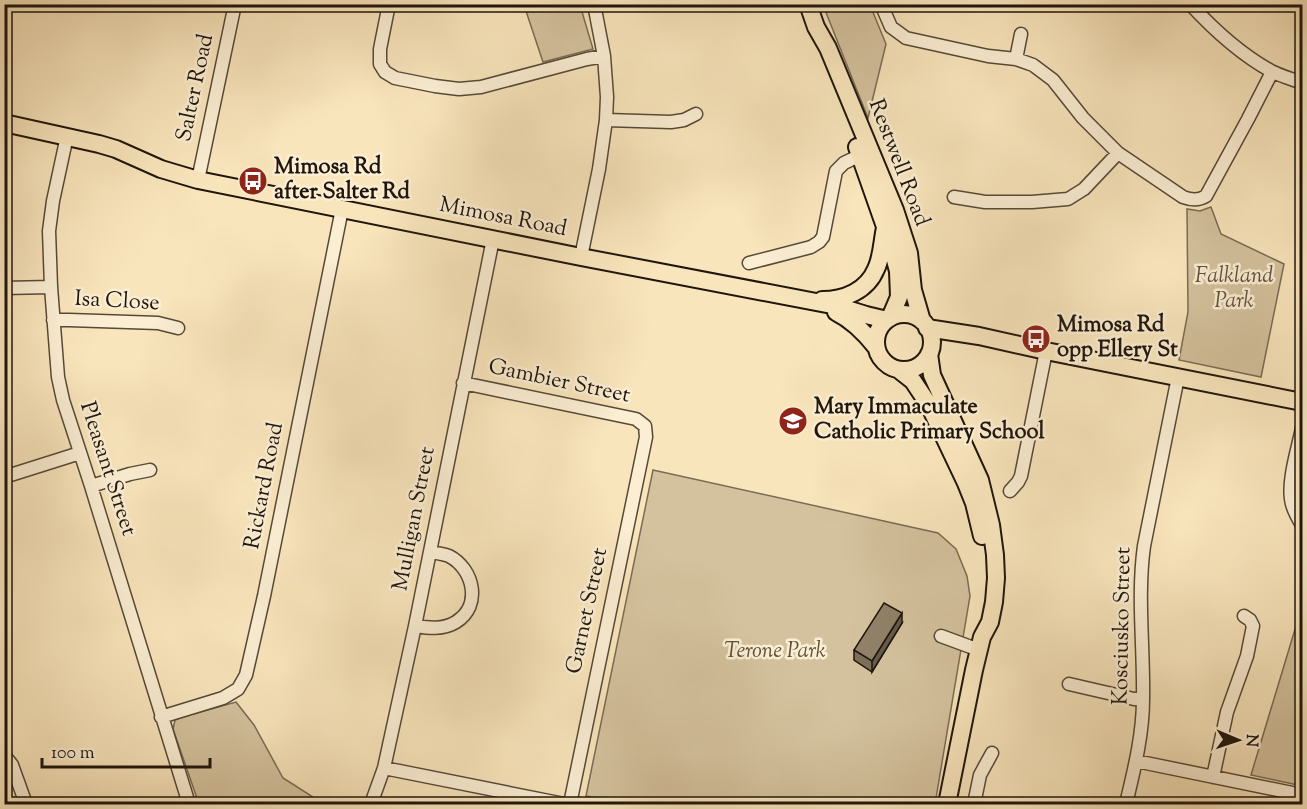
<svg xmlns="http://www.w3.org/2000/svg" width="1307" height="809" font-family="'Sorts Mill Goudy',serif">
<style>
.green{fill:#d4c29e;stroke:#7a6c55;stroke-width:1.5}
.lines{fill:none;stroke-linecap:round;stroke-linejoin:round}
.minor-casing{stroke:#564938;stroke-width:15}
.major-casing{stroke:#1f150c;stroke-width:20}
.minor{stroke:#fbeed3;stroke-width:12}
.major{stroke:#f9e5bc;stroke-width:16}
.wall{fill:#7c6f59;stroke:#1f150c;stroke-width:1.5}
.shaded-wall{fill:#655a49;stroke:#1f150c;stroke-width:1.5}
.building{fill:#908168;stroke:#1f150c;stroke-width:1.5}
.labels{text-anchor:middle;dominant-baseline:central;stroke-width:5;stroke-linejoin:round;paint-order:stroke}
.street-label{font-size:22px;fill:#1f150c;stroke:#fbeed3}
.poi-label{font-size:22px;font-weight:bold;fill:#1f150c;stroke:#fbeed3;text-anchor:start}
.park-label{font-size:22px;font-style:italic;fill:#5e523f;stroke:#fbeed3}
</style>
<rect width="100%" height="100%" fill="#f9e5bc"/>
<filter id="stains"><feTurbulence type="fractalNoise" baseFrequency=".00333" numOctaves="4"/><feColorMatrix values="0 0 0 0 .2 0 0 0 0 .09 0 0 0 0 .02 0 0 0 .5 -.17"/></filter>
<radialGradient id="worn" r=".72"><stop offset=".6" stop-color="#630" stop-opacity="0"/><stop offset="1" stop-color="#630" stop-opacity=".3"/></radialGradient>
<!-- green -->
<path class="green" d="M524,5H580L593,49L543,62Z
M823,5H870L886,44L868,118Z
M1211,207L1221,234L1284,264L1261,377L1179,360L1188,312L1187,209L1200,211Z
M653,470L938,533L956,549L967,576L970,596L935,804H630L586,796Z
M1302,606V786L1251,775Z
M236,702L254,725L283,778L324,804H199L173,729L175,720L182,717Z"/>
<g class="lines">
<!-- minor casing -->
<g class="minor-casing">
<path id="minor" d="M389,4L380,49V64L385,72L395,78L435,86L459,89L481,87L587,59L604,56
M881,4L891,27L906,38L988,56L1016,59L1033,65L1053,80L1083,118L1118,153L1183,197C1191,200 1198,201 1206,196L1248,119L1272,72
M1190,4C1214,30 1240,54 1271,71C1281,76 1292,79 1302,83
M1016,59L1021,34
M606,120L671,122L684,120L696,114
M67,136L53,201L49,231L51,287L58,377L63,400L91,486L189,804
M198,180L235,4
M954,197L985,202H1032L1068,199L1084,189L1118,153
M581,257L599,169L606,120L607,97L604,56L594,4
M749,263L811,247L819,242L823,237L836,171L844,163L865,153
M4,288L51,287
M53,320H69L158,323L178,328
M463,383L636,419L645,426L646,437L570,804
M1302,428C1298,448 1288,479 1291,499C1292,508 1297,517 1302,525
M4,477L80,453
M91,486L130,474L150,470
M1010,491L1018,482L1021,476L1046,351
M415,626C429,628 443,630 456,622C482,606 474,569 449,556C444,554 437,553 431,552
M941,636L979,650
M1069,684L1134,699H1143
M161,717L223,698L238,689L246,675L264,596L342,209
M4,755L12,765L26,804
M1136,761L1302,795
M384,768L564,804
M1213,777L1227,712L1247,656L1253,626L1250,620L1244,616
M371,804L384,768L415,626L493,239
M974,804L980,775L992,753
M1126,804C1134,770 1143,735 1143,699C1144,648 1137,596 1144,546L1178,377"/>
</g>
<!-- major casing -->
<g class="major-casing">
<path id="major" d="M808,4L816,27L828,48L895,210L909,253L913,290L922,321
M4,123L99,144L116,149L161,169L198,180L581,257L837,306L866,315L887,320
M857,147L889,238L898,271L899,297L890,318
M822,300C844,300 867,291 876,269C882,257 882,241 885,228
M836,312C852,320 865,333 876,347
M876 342a28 28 0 1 1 56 0a28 28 0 1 1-56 0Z
M927,328L979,336L1046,351L1302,402
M929,354L932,375L980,480L991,525L995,555L996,578L994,602L990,622L982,637L974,670L947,804
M899,370L913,381L929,405L966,483L974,503L982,536"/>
</g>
<!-- minor -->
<use href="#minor" class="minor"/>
<!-- major -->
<use href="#major" class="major"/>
</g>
<!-- wall -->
<path class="wall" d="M902,623L872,672L854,660V650Z"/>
<!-- shaded-wall -->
<path class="shaded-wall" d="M902,613V623L872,672V661Z"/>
<!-- building -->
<path class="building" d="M884,603L902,613L872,661L854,650Z"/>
<!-- icons -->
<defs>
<g id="bus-disc" transform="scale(1.5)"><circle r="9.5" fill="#8f2418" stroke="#fbeed3"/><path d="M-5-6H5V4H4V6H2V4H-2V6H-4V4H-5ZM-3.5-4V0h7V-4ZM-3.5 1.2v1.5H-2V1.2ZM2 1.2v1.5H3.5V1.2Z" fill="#fff"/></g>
<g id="school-disc" transform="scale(1.5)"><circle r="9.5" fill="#8f2418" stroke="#fbeed3"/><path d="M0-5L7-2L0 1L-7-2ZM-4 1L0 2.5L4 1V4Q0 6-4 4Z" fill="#fff"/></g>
</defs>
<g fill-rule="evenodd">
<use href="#bus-disc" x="253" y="181"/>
<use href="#bus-disc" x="1036" y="339"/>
<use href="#school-disc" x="793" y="421"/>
</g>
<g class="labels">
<!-- street labels -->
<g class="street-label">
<text transform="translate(196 88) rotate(-78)">Salter Road</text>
<text transform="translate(898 163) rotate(69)">Restwell Road</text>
<text transform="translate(503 218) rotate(11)">Mimosa Road</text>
<text transform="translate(117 302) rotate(3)">Isa Close</text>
<text transform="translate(559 382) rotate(12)">Gambier Street</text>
<text transform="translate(107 469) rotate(72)">Pleasant Street</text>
<text transform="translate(265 486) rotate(-79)">Rickard Road</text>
<text transform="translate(415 519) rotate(-79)">Mulligan Street</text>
<text transform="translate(588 611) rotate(-78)">Garnet Street</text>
<text transform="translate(1123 626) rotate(-89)">Kosciusko Street</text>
</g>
<!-- poi labels -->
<g class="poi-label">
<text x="274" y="168">Mimosa Rd<tspan x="274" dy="25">after Salter Rd</tspan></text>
<text x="1057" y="326">Mimosa Rd<tspan x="1057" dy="25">opp Ellery St</tspan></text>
<text x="814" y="408">Mary Immaculate<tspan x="814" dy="25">Catholic Primary School</tspan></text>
</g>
<!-- park labels -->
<g class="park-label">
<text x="1234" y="277">Falkland<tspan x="1234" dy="25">Park</tspan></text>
<text x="775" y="652">Terone Park</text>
</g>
</g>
<!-- margin -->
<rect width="1307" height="809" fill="none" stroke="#f9e5bc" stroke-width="24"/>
<rect x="6" y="6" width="1295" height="797" fill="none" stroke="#1f150c" stroke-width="3"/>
<rect x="12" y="12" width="1283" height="785" fill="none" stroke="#1f150c" stroke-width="1.5"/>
<!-- north arrow -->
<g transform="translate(1238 740) rotate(92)" stroke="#fbeed3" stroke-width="4.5" paint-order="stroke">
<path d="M0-4.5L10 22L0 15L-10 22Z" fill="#1f150c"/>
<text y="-9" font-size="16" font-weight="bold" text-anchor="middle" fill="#1f150c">N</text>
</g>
<!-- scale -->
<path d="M42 758v9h168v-9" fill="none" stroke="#1f150c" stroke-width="3"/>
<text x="51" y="758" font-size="18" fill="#1f150c" stroke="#fbeed3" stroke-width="4.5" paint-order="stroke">100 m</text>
<rect width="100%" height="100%" filter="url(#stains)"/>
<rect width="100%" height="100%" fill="url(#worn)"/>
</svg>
